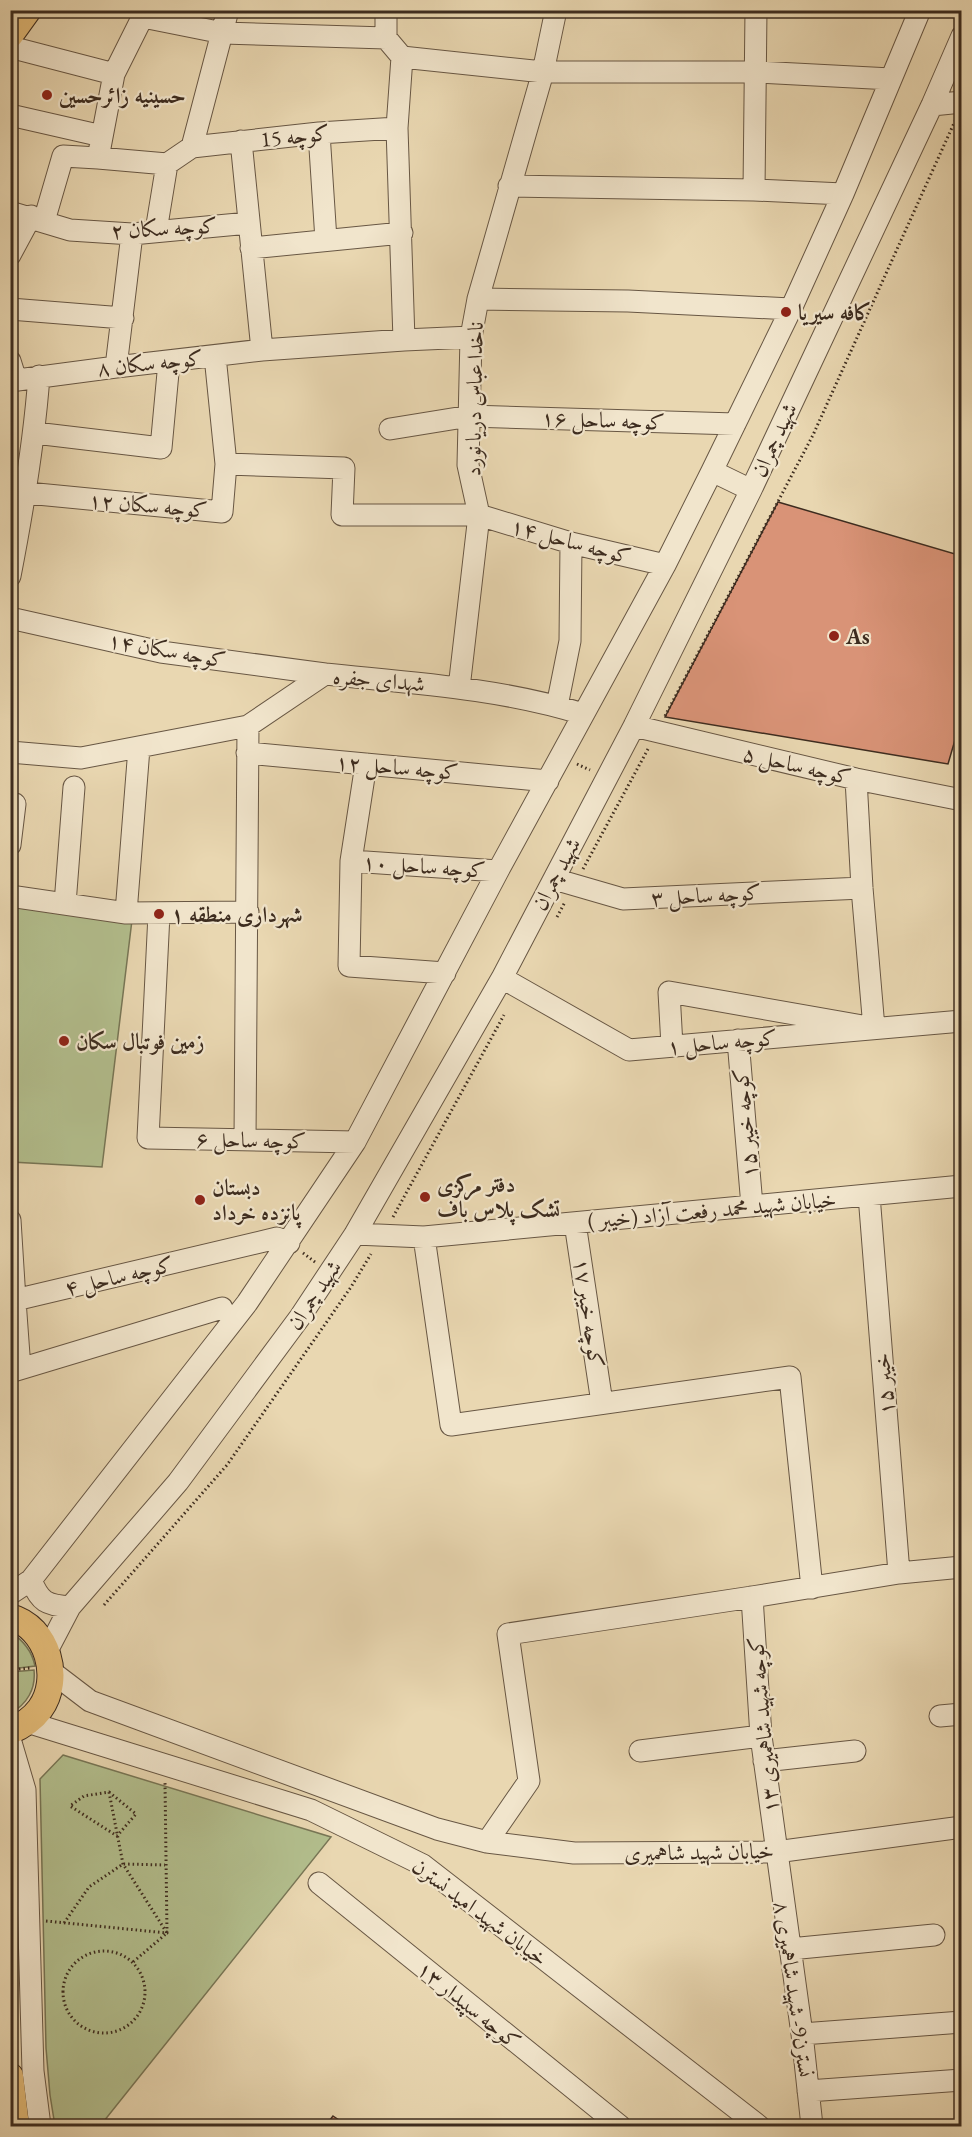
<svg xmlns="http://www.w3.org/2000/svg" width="972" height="2137" font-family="'EB Garamond',Amiri,serif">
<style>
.green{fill:#b3bf8e;stroke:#787656;stroke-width:1.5}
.building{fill:#d99377;stroke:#3d2c1f;stroke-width:1.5}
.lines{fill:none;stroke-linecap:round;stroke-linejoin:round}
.minor-casing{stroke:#685744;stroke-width:23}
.major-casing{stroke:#3d2c1f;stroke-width:28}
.path{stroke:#3d2c1f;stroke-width:3;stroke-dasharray:1.5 3;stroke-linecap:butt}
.minor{stroke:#f1e5cc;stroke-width:21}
.major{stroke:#e4bc78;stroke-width:26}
.poi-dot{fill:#8f2418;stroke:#f1e5cc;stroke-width:2}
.labels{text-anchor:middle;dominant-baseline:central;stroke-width:4.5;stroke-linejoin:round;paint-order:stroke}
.poi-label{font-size:22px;font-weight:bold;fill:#3d2c1f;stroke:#f1e5cc;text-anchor:start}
.street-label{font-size:22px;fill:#3d2c1f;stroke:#f1e5cc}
</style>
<rect width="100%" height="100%" fill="#e9d7b1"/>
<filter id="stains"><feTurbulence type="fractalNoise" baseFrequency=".00333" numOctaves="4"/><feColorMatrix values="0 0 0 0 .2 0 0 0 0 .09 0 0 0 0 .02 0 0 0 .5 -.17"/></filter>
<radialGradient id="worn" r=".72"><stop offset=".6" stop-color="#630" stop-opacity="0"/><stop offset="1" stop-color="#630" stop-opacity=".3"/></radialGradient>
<!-- green -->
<path class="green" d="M10,907L132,920L102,1167L11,1162Z
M10,1632C23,1640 32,1651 35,1666L11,1669Z
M34,1670C36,1689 27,1704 11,1713V1672Z
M63,1755L331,1837L100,2126H55L50,2095L46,2048L40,1779Z"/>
<!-- building -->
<path class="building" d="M778,502L962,556V716L948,764L665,717Z
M333,2116L348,2126H325Z"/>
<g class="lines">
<!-- minor casing -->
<g class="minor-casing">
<path id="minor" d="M146,10L114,74L98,158L167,164
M143,17L223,33L386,38L402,57L543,72H757L891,79
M386,38V10
M10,47L114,74
M402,57L397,128L404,340
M932,105L962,102
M10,115L102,136
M319,133L326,240
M241,141L262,350
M192,147L228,10
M509,186L754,190L843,194
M754,190L756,10
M10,212L70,230L132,234L249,223
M44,221L63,156L98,158
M156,231L167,164L192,147L319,133L397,128
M251,248L402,233
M10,255L31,216
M478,299L628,301L791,309
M10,309L123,318
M10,361L16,380
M116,367L132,234
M10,381L116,367L262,350L404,340L471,337
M390,429L470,416L735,424
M35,433L161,448L169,362
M226,464L344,468L342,515H479L571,543L665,565
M712,471L751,490
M27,493L222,512L226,464L215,356
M10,576C23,509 34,444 39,376
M10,618L161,652L325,674
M459,688L479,515L468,465L471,337L478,299L543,72L556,10
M557,706L570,641L571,543
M634,726L856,779L962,800
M10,752L81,758L248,726L325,674C411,683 500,688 583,714
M247,753L548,781
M366,764L351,861L349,966L445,973
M10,845L15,804
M351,861L498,871
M554,879L623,899L862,888
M10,896L126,913L248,912
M65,904L74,787
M126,913L139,748
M159,914L148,1138L355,1142
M502,978L629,1050L962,1021
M738,1040L752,1206
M672,1046L669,992L874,1028L862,888L856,779
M245,1140L248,726
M869,1195L899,1573
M10,1220L15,1300
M575,1223L602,1403
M355,1234L424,1237L962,1186
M424,1237L451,1425L790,1377L812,1588
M20,1369L15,1300L277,1238L289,1243
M10,1372L222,1308
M31,1580C40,1602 46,1605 70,1607
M10,1594L31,1580L247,1303L355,1142L498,871L665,565L712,471L791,309L843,194L920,10
M752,1597L761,1736L802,2034L812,2126
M47,1651L70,1607L178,1482L300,1317L355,1234L502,978L634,726L751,490L932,105L962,36
M52,1672L90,1701L437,1829L487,1842L574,1853L776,1852L962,1827
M940,1716L962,1714
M27,1722L311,1810L423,1865L759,2126
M10,1739L25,1790L33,2071L40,2126
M640,1751L761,1736
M764,1761L855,1751
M487,1842L529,1781L508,1634L752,1597L899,1573L962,1567
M319,1883L620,2126
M790,1949L934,1935
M802,2034L962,2022
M808,2091L962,2080"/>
</g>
<!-- major casing -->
<g class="major-casing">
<path id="major" d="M10,35L28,10
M10,1617C48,1627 62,1679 40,1709C32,1720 22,1726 10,1731
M10,2076L16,2126"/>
</g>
<!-- path -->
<path class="path" d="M665,716L813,435L955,121
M577,764L590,770
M583,869L648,749
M557,917L565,902
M393,1217L504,1015
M303,1253L315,1262
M104,1605L227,1465L351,1287L371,1254
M10,1670L30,1668
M109,1792L123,1864L167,1933L133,1962
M109,1792L136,1814L117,1836L70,1806L84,1796Z
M46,1921L167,1933L165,1783
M64,1923L89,1887L123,1864L165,1865
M63 1992a41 41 0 1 1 82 0a41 41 0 1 1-82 0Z"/>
<!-- minor -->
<use href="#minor" class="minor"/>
<!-- major -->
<use href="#major" class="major"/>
</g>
<!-- markers -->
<g class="poi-dot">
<circle cx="47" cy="95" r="6"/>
<circle cx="786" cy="312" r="6"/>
<circle cx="834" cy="636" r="6"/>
<circle cx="159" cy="914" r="6"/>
<circle cx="64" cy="1041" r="6"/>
<circle cx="425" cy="1197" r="6"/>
<circle cx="200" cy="1200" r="6"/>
</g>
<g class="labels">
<!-- poi labels -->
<g class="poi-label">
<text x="59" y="95">حسینیه زائرحسین</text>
<text x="798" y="312">کافه سیریا</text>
<text x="846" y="636">As</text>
<text x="171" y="914">شهرداری منطقه ١</text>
<text x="76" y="1041">زمین فوتبال سکان</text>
<text x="437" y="1184">دفتر مرکزی<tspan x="437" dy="25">تشک پلاس باف</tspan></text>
<text x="212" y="1187">دبستان<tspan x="212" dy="25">پانزده خرداد</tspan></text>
</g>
<!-- street labels -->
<g class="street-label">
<text transform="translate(295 136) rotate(-6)">کوچه 15</text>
<text transform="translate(164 228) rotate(-3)">کوچه سکان ۲</text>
<text transform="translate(150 363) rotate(-6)">کوچه سکان ۸</text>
<text transform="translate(474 399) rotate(-89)">ناخدا عباس دریا نورد</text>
<text transform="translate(603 420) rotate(2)">کوچه ساحل ۱۶</text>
<text transform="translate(774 440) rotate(-65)">شهید چمران</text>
<text transform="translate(148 505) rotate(5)">کوچه سکان ۱۲</text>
<text transform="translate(571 541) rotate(15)">کوچه ساحل ۱۴</text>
<text transform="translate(167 650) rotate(10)">کوچه سکان ۱۴</text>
<text transform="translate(379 680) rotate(5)">شهدای جفره</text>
<text transform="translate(797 765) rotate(13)">کوچه ساحل ۵</text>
<text transform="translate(397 767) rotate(5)">کوچه ساحل ۱۲</text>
<text transform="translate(424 866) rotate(4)">کوچه ساحل ۱۰</text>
<text transform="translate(556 874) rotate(-62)">شهید چمران</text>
<text transform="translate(706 895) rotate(-3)">کوچه ساحل ۳</text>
<text transform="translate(722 1042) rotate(-5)">کوچه ساحل ۱</text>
<text transform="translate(745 1123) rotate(-95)">کوچه خیبر ۱۵</text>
<text transform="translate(251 1140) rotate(1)">کوچه ساحل ۶</text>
<text transform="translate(712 1210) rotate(-5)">( خیبر) خیابان شهید محمد رفعت آزاد</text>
<text transform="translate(119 1276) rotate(-13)">کوچه ساحل ۴</text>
<text transform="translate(314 1295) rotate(-56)">شهید چمران</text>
<text transform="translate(589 1313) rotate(82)">کوچه خیبر ۱۷</text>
<text transform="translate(884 1384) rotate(-95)">خیبر ۱۵</text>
<text transform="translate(763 1725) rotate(-95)">کوچه شهید شاهمیری ۱۳</text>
<text transform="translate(699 1852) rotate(-1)">خیابان شهید شاهمیری</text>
<text transform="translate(480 1912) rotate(37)">خیابان شهید امید نسترن</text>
<text transform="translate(794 1989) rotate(82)">نسترن9- شهید شاهمیری ۸</text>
<text transform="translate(469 2005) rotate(39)">کوچه سپیدار ۱۳</text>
</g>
</g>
<!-- margin -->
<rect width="972" height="2137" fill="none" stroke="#e9d7b1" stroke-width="36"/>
<rect x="12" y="12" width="948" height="2113" fill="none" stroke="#3d2c1f" stroke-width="3"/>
<rect x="18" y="18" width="936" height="2101" fill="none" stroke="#3d2c1f" stroke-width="1.5"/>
<rect width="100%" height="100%" filter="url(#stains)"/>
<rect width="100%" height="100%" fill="url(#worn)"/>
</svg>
